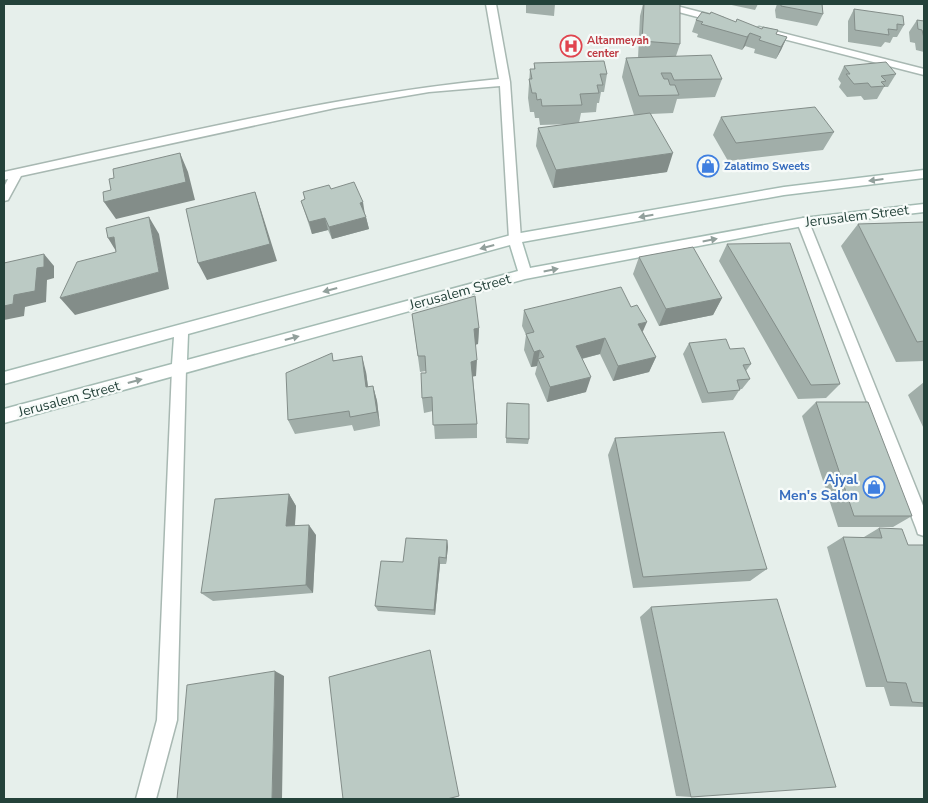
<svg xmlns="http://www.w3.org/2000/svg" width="928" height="803" font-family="'Nunito Sans',sans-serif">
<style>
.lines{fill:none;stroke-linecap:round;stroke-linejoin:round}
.street-casing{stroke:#a8b8b2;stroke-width:3}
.secondary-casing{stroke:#a4bbb3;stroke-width:3}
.street{fill:#fff;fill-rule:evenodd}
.secondary{fill:#fff;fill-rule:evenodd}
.wall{fill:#a1aea9}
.shaded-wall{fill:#838d89}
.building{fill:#bbcac4;stroke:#838d89}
.oneway{fill:#92a09c}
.labels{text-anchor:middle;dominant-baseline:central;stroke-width:4.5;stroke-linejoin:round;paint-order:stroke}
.far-health-label{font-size:11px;font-weight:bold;fill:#be3a42;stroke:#f7fbf9;text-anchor:start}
.far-shop-label{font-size:11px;font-weight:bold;fill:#366cbe;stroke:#f7fbf9;text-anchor:start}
.street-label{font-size:14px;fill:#24423a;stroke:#f7fbf9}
.shop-label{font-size:14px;font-weight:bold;fill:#366cbe;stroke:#f7fbf9;text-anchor:end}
</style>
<rect width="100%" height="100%" fill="#e6efeb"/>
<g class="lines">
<!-- street casing -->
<g class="street-casing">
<path id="street" d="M486,4H496L510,82L521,239L519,242H511L509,239L500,86L429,92L335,108L21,176L8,200L4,201V187L8,179L4,180V172C168,137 332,95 499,79Z
M655,4H669L723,18L725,20L720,23L656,6Z
M759,27L924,69V75L756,32L754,30Z
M803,218L809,222L924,508V536L918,534L916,528L797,222Z
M179,363L184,365L186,369L177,720L156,799H136L157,720L172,369L174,365Z"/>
</g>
<!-- secondary casing -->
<g class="secondary-casing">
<path id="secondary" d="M924,170V178L784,195L522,242L530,268L803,218L924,204V212L803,226L525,279L4,423V409L172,364L174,337L4,384V372L515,234L784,187ZM510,245L518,271L187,360L188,334Z"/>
</g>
<!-- street -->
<use href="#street" class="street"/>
<!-- secondary -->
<use href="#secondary" class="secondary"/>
</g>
<!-- wall -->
<path class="wall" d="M526,4H555L554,16L526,13Z
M643,4H680V44L676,56L722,79L715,97L677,99L673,113L651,114L667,172L553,188L536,146L538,128L571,124L540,125L539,118H535L534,112H530L528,98L530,69H534V63L607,74L604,92H601L599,103H597L596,112L581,113L579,123L640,115H634L622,77L626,58H638L640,16Z
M727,4H758L755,10Z
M777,4H822L823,14L817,26L776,18L775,10Z
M854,9L904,25L897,37H893L890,43L885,42L881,47L848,42V21Z
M696,20L736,22L762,29L778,30L776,34L787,37L781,50L776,59L754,53L755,49L745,46L742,50L697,37L698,34L692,32Z
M917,20L924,21V52L916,50L915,43L910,42L909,32Z
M844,66L896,74L888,87H884L877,99L864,100L861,96L847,97L839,87L841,83L838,79Z
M721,117L834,132L823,150L728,161L713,135Z
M303,192L365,214L369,229L332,239L328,230L312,234L301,201L305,199Z
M924,222V361L896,362L841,246L858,224Z
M727,244L840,384L826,398L798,399L719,261Z
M639,257L722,298L713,315L659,326L633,274Z
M524,310L643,332L656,357L649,372L613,381L600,354L582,359L586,392L547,402L535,374L537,366L531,367L524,350L526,335L522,326Z
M412,314L479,328L478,344L475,345L476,376H473L477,424V438L435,439L433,411L424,413L422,398L426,371L420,372Z
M689,343L730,349L751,364L746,371L750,379L742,389H740L733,400L702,403L683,354Z
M334,360L366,372L368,387L373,386L377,401L380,426L354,431L352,425L295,434L288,420Z
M924,382V429L908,395Z
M816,402L912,516L893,527H838L802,416Z
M507,403L529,439L528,444L506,443Z
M615,438L767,569L750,581L633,588L608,455Z
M289,494L296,506L295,526L316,535L313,593L213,601L201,593Z
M879,528L908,545H924V707L890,706L884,687H866L827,547L843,537H864Z
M447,540L448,547L446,564H440L435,615L378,611L375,606L403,562Z
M651,607L691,797L676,796L640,617Z"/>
<!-- shaded-wall -->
<path class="shaded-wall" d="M750,33L745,46L742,50L747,37Z
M787,37L781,50L776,59L781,47Z
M180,153L188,172L195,200L116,219L104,202Z
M673,153L667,172L553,188L556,170Z
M255,192L261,210L277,261L207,280L198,263Z
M363,202L365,215L360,203Z
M149,217L159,234L169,289L75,315L60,298L159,272Z
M366,217L369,229L332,239L329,227Z
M325,218L328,230L312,234L309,222Z
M114,237L119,256L108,238Z
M44,254L54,266V278L47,280L46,302L25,307L24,316L4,320V306L37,268Z
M722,298L713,315L659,326L666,309Z
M647,322L640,338L638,324Z
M479,328L478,344L473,345L474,329Z
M605,338L600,354L572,361L576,346Z
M540,350L537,366L531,367L534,352Z
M362,356L366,372L370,402L366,387Z
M656,357L649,372L613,381L618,366Z
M477,360L476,376L471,377V362Z
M591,377L586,392L547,402L550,387Z
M373,386L377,401L380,426L377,412Z
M289,494L296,506L294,537L286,526Z
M309,525L316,535L313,593L306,585Z
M447,540L448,547L446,564V558Z
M439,557L440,564L435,615L434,610Z
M275,671L284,676L282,799H272Z"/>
<!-- building -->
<path class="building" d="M644,4H680V44L642,41Z
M781,4H822L823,14L781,6Z
M854,9L903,16L904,25L897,24V30L888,29L889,35L855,30Z
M702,12L710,14L711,12L736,22L737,19L762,29L763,27L778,30L776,34L787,37L781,47L759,40L761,37L750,33L747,37L701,24L703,22L696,20Z
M917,20L924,21V38L922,30L918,29Z
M711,55L722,79L674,80L671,73H661L664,79H668L670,85H675L679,95L639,96L626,58Z
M604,61L607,74H600L603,85H597L599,93L580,94L582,105L542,106L541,99L537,100L536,93H532L529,79H532L530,69H535L534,63Z
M886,62L896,74L881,76L886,81L881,82L885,86L871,87L868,83L854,84L846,74H850L844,66Z
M815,107L834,132L736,143L721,117Z
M650,113L673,153L556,170L538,128Z
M180,153L186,182L104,202L103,192L111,190L109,179L114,178L113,169Z
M354,182L363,202L360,203L366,217L329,227L325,218L309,222L301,201L305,199L303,192L329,185L331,189Z
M255,192L270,244L198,263L186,209Z
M149,217L159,272L60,298L77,262L116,252L114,237L108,238L106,228Z
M924,222V341L917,342L858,224Z
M790,243L840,384L811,385L727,244Z
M693,247L722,298L666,309L639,257Z
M44,254V267L37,268L35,291L14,295L13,304L4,306V263Z
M621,287L631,307L637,305L647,322L638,324L656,357L618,366L605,338L576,346L591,377L550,387L538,359L544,357L540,350L534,352L526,334L534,332L524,310Z
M475,296L479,328L474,329L477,360L471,362L477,424L433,425L432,397L422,398L421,373H426L425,356H418L412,314Z
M726,339L730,349L744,348L751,364L743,365L750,379L737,380L740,390L708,393L689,343Z
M332,353L333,361L362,356L366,387L373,386L377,412L350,417L349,411L288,420L286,373Z
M816,402H868L912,516H854Z
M507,403L529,404V439L506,438Z
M724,432L767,569L643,577L615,438Z
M289,494L286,526L309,525L306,585L201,593L215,499Z
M879,528L902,529L908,545H924V703L912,702L906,683L887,682L843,537L882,538Z
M406,538L447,540L446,558L439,557L434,610L375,606L381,561L403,562Z
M777,599L836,787L691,797L651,607Z
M430,650L459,796L447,799H343L329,677Z
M275,671L272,799H177L187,685Z"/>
<!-- one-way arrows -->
<defs><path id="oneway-solid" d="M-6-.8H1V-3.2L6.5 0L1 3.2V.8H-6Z" transform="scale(1.25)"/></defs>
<g class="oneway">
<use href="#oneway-solid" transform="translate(876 180) rotate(173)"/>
<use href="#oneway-solid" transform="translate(646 216) rotate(170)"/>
<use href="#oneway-solid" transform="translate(710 240) rotate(-11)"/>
<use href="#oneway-solid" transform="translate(487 247) rotate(165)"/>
<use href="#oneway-solid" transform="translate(551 270) rotate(-11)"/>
<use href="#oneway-solid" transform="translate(330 290) rotate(165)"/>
<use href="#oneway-solid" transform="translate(292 338) rotate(-15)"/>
<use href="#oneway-solid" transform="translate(135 381) rotate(-15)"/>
</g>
<!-- icons -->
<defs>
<g id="hospital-ring" transform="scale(1.125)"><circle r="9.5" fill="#f7fbf9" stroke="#e0444e" stroke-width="1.5"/><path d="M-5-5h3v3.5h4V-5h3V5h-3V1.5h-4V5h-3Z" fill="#e0444e"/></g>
<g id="shop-ring" transform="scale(1.125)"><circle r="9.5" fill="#f7fbf9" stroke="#3f7fe0" stroke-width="1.5"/><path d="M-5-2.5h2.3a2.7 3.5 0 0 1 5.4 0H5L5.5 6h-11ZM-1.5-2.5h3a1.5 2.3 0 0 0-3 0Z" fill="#3f7fe0"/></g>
</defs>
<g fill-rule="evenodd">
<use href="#hospital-ring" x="571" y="46"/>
<use href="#shop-ring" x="708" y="166"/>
<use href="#shop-ring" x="874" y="487"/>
</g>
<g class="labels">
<!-- far-health labels -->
<g class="far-health-label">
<text x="587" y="40">Altanmeyah<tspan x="587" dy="13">center</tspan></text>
</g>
<!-- far-shop labels -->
<g class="far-shop-label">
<text x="724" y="166">Zalatimo Sweets</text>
</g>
<!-- street labels -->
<g class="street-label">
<text transform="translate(857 216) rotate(-7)">Jerusalem Street</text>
<text transform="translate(460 292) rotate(-15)">Jerusalem Street</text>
<text transform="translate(69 399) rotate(-15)">Jerusalem Street</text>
</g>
<!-- shop labels -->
<g class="shop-label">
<text x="858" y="479">Ajyal<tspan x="858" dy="16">Men's Salon</tspan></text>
</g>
</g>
<!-- border -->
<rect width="928" height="803" fill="none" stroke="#24423a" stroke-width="10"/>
</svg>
